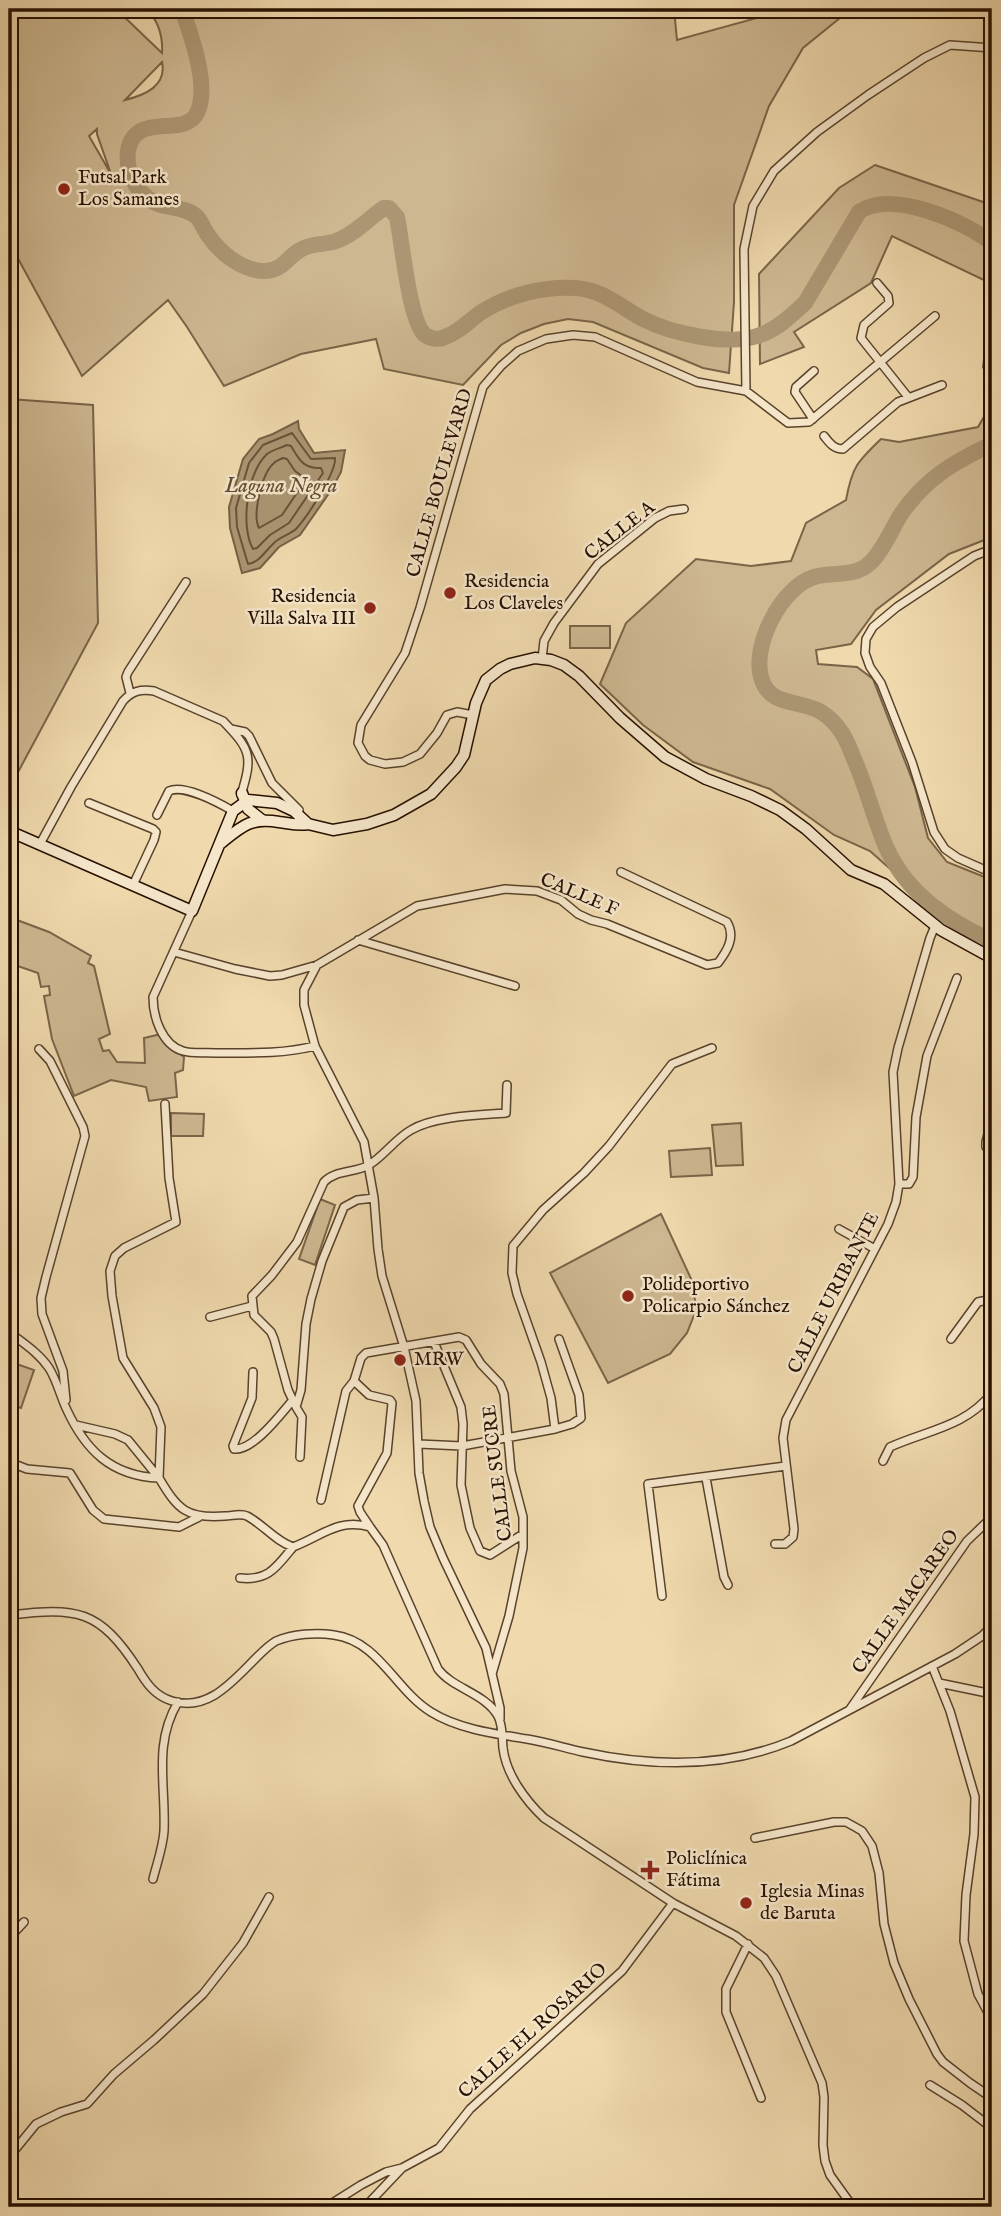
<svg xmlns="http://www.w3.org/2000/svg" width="1001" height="2216" font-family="'IM FELL English',serif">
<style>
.green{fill:#cdb790;stroke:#7a6448;stroke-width:2;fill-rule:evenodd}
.water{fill:#ab9572;stroke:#766044;stroke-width:2}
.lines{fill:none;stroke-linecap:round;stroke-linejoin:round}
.shore{stroke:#695239;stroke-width:2}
.river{stroke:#ab9572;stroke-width:16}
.street-casing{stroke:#59422b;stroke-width:10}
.secondary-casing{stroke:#271000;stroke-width:13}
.street{stroke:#f5e6ca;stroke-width:7}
.secondary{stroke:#f5e6ca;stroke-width:10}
.poi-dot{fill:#8f2418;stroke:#f5e6ca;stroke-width:2.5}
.labels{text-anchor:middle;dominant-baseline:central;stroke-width:5;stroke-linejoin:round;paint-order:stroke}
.poi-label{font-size:19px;fill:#271000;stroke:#f5e6ca;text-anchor:start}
.street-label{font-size:19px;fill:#271000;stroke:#f5e6ca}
.water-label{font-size:21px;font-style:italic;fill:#624c33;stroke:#f5e6ca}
</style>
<rect width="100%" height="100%" fill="#efd9ad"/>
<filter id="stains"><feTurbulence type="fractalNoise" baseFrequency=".00286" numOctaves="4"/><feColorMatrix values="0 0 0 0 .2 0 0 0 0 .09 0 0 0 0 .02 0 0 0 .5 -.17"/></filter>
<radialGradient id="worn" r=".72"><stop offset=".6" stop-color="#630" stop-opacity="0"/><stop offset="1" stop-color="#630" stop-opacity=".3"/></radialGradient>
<!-- green -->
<path class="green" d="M9,9H116L162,53C163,37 158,21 147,9H674L677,40L789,9H851L803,48L769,106L734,205V302L729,373L703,368L593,322L568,319L544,324L521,333L501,345L463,385L384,369L376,339L301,354L224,386L187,327L168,300L82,376L9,242ZM162,62C167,86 145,95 125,100ZM97,129V134L111,174L89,136Z
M875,165L992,205V284L892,236L871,283L794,332L804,347L760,364L759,274L839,188Z
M992,298V386L983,367Z
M9,399L93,405L98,623L9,789Z
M992,403V537L949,554L876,610L851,644L816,650L818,664L857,667L873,679L915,787L928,838L947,862L992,880V946L961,932L870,851L834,835L770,789L693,762L643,725L600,684L626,623L696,559L751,566L791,561L806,523L846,500C852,467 857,462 881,439L899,442L978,427Z
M570,626H610V648H570Z
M9,917L49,932L91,956L88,963L94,966L110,1034L99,1039L103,1051L109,1050L117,1062L145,1063L144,1038L161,1034L167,1044L184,1057L183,1070L175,1073L177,1097L149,1101L146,1087L111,1080L74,1096L52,1039L44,996L50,995L49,986L41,987L38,973L15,965L9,968Z
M171,1113L204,1114L203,1136H171Z
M741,1123L743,1165L716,1166L712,1125Z
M710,1148L712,1175L671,1177L669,1151Z
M320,1199L335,1205L315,1265L299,1259Z
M661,1214L693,1283L696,1310L687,1333L670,1354L608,1383L550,1273Z
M11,1362L34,1370L21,1408L9,1404V1368Z"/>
<!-- water -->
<path class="water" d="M298,421L299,429L314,453L345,450L341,472L332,489L300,535L279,547L260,568L242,573L230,528L229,507L243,459L259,439L273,434Z"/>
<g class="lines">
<!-- shore -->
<path class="shore" d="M292,433L311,459L335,458C336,473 307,517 296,529C289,535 279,537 273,544C264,552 260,562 248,564L237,527L236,508L249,463L263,445Z
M287,445L291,446C299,459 303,469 321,468L323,473L289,523L270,535L257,548L253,549C240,526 247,473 267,454C272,450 281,448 287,445Z
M283,458L287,459L295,471L305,478V481L282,515L259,528C252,515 262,474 273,464C276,460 279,460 283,458Z"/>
<!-- river -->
<path class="river" d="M182,9C191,35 210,87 197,113C184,139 135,110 128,151C125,174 139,198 161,205C172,208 188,208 197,217C201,221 204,230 208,235C220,253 242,271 265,271C284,270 286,258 300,250C310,243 325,245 336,241C354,235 369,218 384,208H389L397,217C402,241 409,321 425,335C431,339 439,340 445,337C458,333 469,321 480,313C508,295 543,286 576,288C603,290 621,307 643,319C670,333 727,346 757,336C775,331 791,316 805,303L859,212C891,189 964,221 992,243
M992,444C954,462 926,478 901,514C892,529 882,552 870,563C854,578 833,571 814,577C782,587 752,644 761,677C769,708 800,699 821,712C839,723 847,740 854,759C867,788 874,820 887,849C908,894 948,921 992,941"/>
<!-- street casing -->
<g class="street-casing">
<path id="street" d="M877,283L888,296L889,303L864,325L861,338L908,397
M746,391L788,423L809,422L935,316
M813,419L795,392L796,387L814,371
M824,436C829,442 833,449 843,449L898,402L942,385
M992,549L974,556L897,607L873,627L866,639L865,653L870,667L881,683L912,762L934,832L945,849L958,858L992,873
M542,659L544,641L554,623L598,564L655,518L669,511L684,509
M130,693L126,677L128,672L186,582
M473,715L457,712L447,715L437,733L420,754L403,762L385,764L370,760L365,756L358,743L361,725L405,653L420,608L483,387L501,366L518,351L546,339L573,335L595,337L697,382L746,391L744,249L753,206L774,171L817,132L868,95L924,58L950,45L992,48
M231,729L245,732L249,736L272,783L299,810
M89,803L153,829L156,832L154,840L133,885
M157,815L169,791C184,784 219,803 233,811
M40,844L71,787L123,701C132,691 140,689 154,691L223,721C251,750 253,756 241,795
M192,911L153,997C153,1017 162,1045 183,1051C193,1054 206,1052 216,1053C250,1053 283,1054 315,1046
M358,940L515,986
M174,952L235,969L270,976L282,975L317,965L417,906L505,889L537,891L561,900L578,914L591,920L607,924L707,965L718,963C727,951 736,937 727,922L621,872
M317,965L304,990V1005L315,1046L364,1142L374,1198L378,1249L382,1276L404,1347L416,1401L419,1473L424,1501L430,1527L443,1558L486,1648L500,1708V1719
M39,1049L50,1061L83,1127L85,1136L46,1277L41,1298L42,1314L63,1371L66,1400
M992,1118L986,1142V1147L992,1151
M899,1184H909L913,1177L916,1117L927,1056L957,978
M839,1229L875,1249
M210,1317L252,1306
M9,1332C23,1343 39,1353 49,1368C57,1381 60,1395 66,1408C85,1450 111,1476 159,1478C178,1510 187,1519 225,1516C232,1516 240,1513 247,1516C264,1525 275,1541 293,1547C322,1536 338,1518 370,1527L383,1545L438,1669C453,1689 485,1693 498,1716C503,1726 502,1737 503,1748C506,1774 525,1800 544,1818L673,1903L736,1936L764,1958L776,1976L822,2083L824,2097L823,2145L825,2161L830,2175L853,2207
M951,1339L978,1302L992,1299
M434,1342L461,1407L463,1424L461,1485L470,1528L480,1551L490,1555L523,1534
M253,1372L252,1398L233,1446L234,1449C253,1451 280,1415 292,1401
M296,1407L288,1390L274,1339L271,1332L254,1315L252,1296L272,1275L297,1242L324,1182C335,1170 355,1173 369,1165C384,1156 395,1139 411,1130C434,1116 479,1115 506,1113L507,1085
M76,1425L115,1434L128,1440L159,1478
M555,1429L572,1424L581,1418L579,1395L559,1339
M419,1444L462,1446L555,1429L551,1398L541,1362L517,1294L512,1273L513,1246L543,1210L584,1173L609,1146L672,1064L712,1048
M300,1457L302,1417L296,1407L301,1390L306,1324L311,1299L322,1261L344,1207L357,1200L374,1198
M883,1461L890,1447C928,1430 965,1427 992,1393
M9,1462L27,1469L70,1473L93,1510L104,1519L179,1527L199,1517
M159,1478L161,1427L154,1408L123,1358L112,1296L110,1271L115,1256L124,1248L176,1222L169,1178L165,1104
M706,1478L724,1577L728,1585
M321,1500L346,1391L354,1381
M370,1527L360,1512L358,1506L387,1453L392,1403L390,1400L369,1395L354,1381L361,1358L366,1353L459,1337L466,1340L481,1364L500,1384L504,1394L511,1471L523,1517V1548L509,1616L492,1674
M775,1544H785L793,1537L794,1529L783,1438L786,1420L888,1224L896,1202L899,1184L893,1072L898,1048L930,938L935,926
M240,1578C268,1581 276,1568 293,1547
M662,1596L648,1484L786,1466
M9,1615C77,1607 99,1609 138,1669C146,1683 155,1696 172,1701C208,1712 233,1681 256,1658C262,1652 269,1645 276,1641C293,1634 316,1632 334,1635C379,1641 395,1690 431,1712C458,1729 496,1734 527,1739C546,1742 565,1748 583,1752C653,1767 724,1769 791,1741L955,1654L982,1636L992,1626
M932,1666L950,1711L975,1797L974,1834L966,1895L964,1941L978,1994L992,2020
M939,1683L992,1694
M850,1709L967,1541L992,1517
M755,1838L834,1822H846L855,1827L862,1831L872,1846L879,1873L884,1924L894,1963L909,1999L937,2054L943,2062L970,2083L992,2098
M153,1879C157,1863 163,1847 164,1831C166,1785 153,1744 178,1702
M9,1938L24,1922
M748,1944L726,1989V2012L761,2098
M930,2085L962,2105L992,2128
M9,2157L36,2124L61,2112L87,2104L114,2074L154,2040L203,1994L243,1943L269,1897
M326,2207L361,2185L386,2172L402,2168L439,2148L470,2109L622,1971L673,1903
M365,2207L402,2168"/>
</g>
<!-- secondary casing -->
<g class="secondary-casing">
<path id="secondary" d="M242,793L248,809L262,820
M9,831L192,911L233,811L248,800L277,803L294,811L308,824L333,830L367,824L394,815L431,794L456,767L464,755L476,703L486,680L500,669L510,664L535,658L551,660L564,665L579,676L620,718L665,757L706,779L751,796L780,810L806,829L851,870L884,884L941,930L992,958
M221,843C242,826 251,817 279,822C289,823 297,826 308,824"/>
</g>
<!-- street -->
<use href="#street" class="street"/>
<!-- secondary -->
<use href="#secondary" class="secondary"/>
</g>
<!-- markers -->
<g class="poi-dot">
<circle cx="64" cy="189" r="7"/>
<circle cx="450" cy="593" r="7"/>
<circle cx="370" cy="608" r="7"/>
<circle cx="628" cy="1296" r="7"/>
<circle cx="400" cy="1360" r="7"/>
<path d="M646.5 1859.5h7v7h7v7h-7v7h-7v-7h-7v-7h7z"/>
<circle cx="746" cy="1903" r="7"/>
</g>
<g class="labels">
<!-- poi labels -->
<g class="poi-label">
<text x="78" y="178">Futsal Park<tspan x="78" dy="22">Los Samanes</tspan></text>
<text x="464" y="582">Residencia<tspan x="464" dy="22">Los Claveles</tspan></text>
<text x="356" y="597" text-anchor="end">Residencia<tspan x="356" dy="22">Villa Salva III</tspan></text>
<text x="642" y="1285">Polideportivo<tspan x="642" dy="22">Policarpio Sánchez</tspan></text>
<text x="414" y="1360">MRW</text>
<text x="666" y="1859">Policlínica<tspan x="666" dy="22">Fátima</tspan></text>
<text x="760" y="1892">Iglesia Minas<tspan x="760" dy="22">de Baruta</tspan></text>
</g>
<!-- street labels -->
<g class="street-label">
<text transform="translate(440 483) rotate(-74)">CALLE BOULEVARD</text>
<text transform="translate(620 531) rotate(-38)">CALLE A</text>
<text transform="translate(579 895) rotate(23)">CALLE F</text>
<text transform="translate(834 1293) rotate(-63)">CALLE URIBANTE</text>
<text transform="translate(498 1473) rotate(-97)">CALLE SUCRE</text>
<text transform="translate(906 1602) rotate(-55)">CALLE MACAREO</text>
<text transform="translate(533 2031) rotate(-42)">CALLE EL ROSARIO</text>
</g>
<!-- water labels -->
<g class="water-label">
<text x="281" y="486">Laguna Negra</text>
</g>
</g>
<!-- margin -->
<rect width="1001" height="2216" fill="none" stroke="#efd9ad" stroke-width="35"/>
<rect x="10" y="10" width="980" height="2195" fill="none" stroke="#271000" stroke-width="3.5"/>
<rect x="18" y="18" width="966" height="2181" fill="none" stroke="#271000" stroke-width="2"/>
<rect width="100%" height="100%" filter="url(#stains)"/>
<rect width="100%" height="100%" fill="url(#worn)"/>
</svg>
